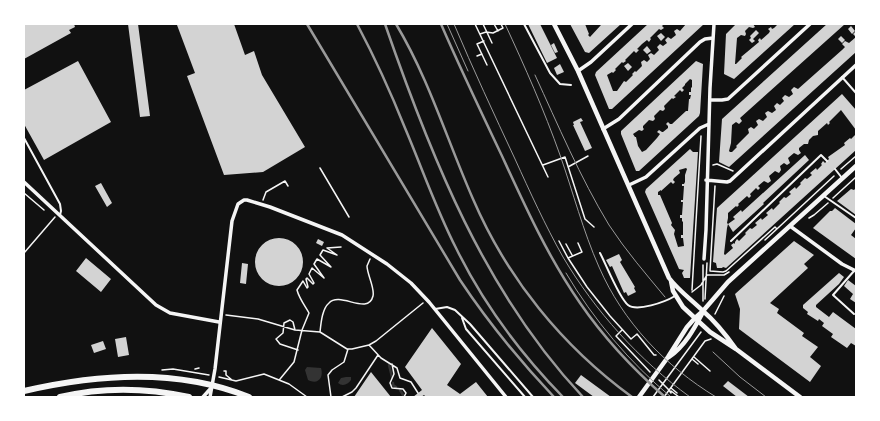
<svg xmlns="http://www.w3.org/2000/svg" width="880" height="421" font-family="'PT Sans Narrow',sans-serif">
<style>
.water{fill:#333}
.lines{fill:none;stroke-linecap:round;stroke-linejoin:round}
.stream{stroke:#333;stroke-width:2.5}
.building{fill:#d3d3d3;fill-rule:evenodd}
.path{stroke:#f5f5f5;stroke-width:1.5}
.service{stroke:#f5f5f5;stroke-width:2}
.minor{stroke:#f5f5f5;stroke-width:3.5}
.tertiary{stroke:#f5f5f5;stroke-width:4.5}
.primary{stroke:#f5f5f5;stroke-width:6}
.tram{stroke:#9a9a9a;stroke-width:1}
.rail{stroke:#9a9a9a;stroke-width:2.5}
</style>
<rect width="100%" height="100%" fill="#111"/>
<!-- water -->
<path class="water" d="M307,367L321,368C324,378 318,385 308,380L305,370Z
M346,377H351V380C348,384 343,387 338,383L341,378Z"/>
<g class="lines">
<!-- stream -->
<path class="stream" d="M389,365L392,377
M393,383V385L396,387
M400,390L403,395"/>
</g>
<!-- building -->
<path class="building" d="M24,24H74L75,27L69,30L71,33L24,59Z
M128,24H138L150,116L140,117Z
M180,24H234L245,55L254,51L262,75L305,147L263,172L224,175L187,76L195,73L177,25Z
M528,24H540L557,58L547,63Z
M570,24H585L589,34L588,35L590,37L601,25L621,24L589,53L585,52Z
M648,24H664L662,26L664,28L661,30L659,29L650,38L651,39L649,42L647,40L642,44L637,49L639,50L636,53L634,51L625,60L626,61L623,63L622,62L615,69L616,70L613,73L612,72L607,75L613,91H617L624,81L626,82L633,75L632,74L635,71L636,72L642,66L641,62L644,60L647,62L650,59L648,55L651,53L654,55L659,50L657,47L660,44L663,46L667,43L665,40L668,37L671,39L676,35L674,31L677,29L680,31L686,24H704L612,109H609L595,75L596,72Z
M736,24H753L755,27L753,28L749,27L745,31L746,34L745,36L741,35L737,38L735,64H736L742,58L741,57L759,42L758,40L760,38L761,40L769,33L770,31L768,29L771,27L772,29L774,28L777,25L776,24H795L734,79L724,74L726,34Z
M827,24H845L740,118L742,121L739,124L736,122L732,125L731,143L729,151L730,152H732L737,147L736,146L749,133L748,129L751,127L754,129L758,125L756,121L759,119L763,121L767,117L765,113L768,111L772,113L776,110L774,106L777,103L780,105L784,101L782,98L785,95L789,97L793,94L791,90L794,87L798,89L842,50L845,47L842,44L845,41L849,43L856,37L853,34L856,31V52L729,167L719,162L722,119Z
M851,26L855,31L852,34L848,29Z
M756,30L759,33L753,39L755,41L752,43L749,40L751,38L750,36Z
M661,33L665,37L661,41L657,36Z
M841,36L845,40L842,43L838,39Z
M554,43L558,52L555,53L551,45Z
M647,46L651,51L647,54L643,50Z
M78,61L111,122L44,160L24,124V90Z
M696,61L703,64L700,113L699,116L639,171H636L621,134V131ZM690,79L692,80V87L691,88V92H689V95H691L690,99H689L688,111H686L672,124H670L668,122L666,124L668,126V128L663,132H662L659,130L657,132L660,134L657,138L646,150L642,152L638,146L636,137H635L633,134L639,130L642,131L644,129L643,128V126L649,120L653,121L655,119L654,116L660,110L663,111L665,109L664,106L672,98L673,99L676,97L674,96L680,90L682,92L684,90L682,88L685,85V84Z
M628,63L632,67L628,71L624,66Z
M560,64L564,72L557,75L554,68Z
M842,94L856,110V130L841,110L829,122L830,123L828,125L827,123L818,131V135L813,136L809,140L808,144H804L799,148V150L801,153L798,155L794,153L788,158L790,163L787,165L784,163L780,166L781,170L779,173L775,171L769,176L771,181L768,183L764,181L758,186L760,188L758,190L756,188L750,194L751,196L749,198L747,196L738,204L739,205L737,207L736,206L728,213V218L727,223L728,224L727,228L724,254L725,255L733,248L731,245L734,243L735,244V242L737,239L739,241L746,234L745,233L750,228L752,229L757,225L755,223L761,218L762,220L768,215L766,213L772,208L773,210L780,203L779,202L784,197L786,198L791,194L789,192L795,187L796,189L801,184L800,183L805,178L807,179L812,175L810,173L816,168L817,170L822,165L821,164L823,161L825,163L829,159L828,157L845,145L844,143L850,138L851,139L856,134V150L726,268L723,267L722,268H717L716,263L713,262L717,208Z
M581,118L583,121L580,122L592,148L585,151L573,125H574L573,122Z
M690,149L693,152H698L690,278H684L682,273L684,270L679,269L645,192L646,189ZM686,168L687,169L685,175V182L684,184H682V186H684L683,200H681V202H683L682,215H680V218H682V221L683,222V235H681V238H683L684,246L678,247L674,234L675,230L671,225L672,223L660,195H658V192L661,190V191L671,182L673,184L675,182L673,180L674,178L680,173L679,170Z
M805,155L809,160L763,203L764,204L733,232L728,224L735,219L733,217L741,210L742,212Z
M101,183L112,203L107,207L95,186Z
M856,188V215L837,201L851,189L854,190Z
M835,208L856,224V228L851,235L856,239V259L813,228L830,211H832Z
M255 262a24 24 0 1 1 48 0a24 24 0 1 1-48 0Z
M318,239L324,242L322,246L316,243Z
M794,241L814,255L804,264L808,268L770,303L779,309L777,313L804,333L802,336L818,347L810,357L821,366L810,382L739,329L740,309L735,294Z
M619,254L622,260L620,262L635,287L634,288L636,292L628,296L626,292L624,293L612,266L610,267L606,260Z
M86,258L111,279L101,292L76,271Z
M242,263L248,264L246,284L240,283Z
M839,273L844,277L839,284L816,305V307L829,317L833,312L856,329V346L851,343L847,348L831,337L833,334L822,326L824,323L819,319L818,321L807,314L808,312L803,308V305Z
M848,280L856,286V303L850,299L853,294L844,286Z
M432,328L461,364L447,385L460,394L476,382L488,397H426L424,395L421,397H413L422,390L405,367Z
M126,337L129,355L118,357L115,339Z
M103,341L106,349L94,353L91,345Z
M371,372L391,397H354Z
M581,375L611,397H594L575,383Z
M728,381L749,397H737L723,386Z"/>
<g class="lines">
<!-- path -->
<path class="path" d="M475,24L548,177
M483,24L492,43
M494,24L498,31
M480,34L486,32L493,33L503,28L501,24
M484,41L477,44L487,65
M477,56L482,54
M543,165L565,157L585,219L594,227
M713,165L717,164L733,171
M568,167L588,156
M320,168L349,217
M841,169L856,156
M715,186L710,271L723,272L726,271L775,227L776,228
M24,193L44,210
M833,198L856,177
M263,200L266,192L285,181L288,186
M809,218L814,215L828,203
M765,240L834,176
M559,241L568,258L587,287L610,316L631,339L637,334L654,355H656
M566,244L572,255
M24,253L55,217
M568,258L582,252L578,243
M703,265V301
M692,290L701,136
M692,292L701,285L707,275H724L729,272
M705,299L707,263
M715,314L724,296
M226,315L258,319L295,330L320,332L347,349H352L369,345L381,358L397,368L400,378L411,382L418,393
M295,330L293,322L290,320L284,323L283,333L276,339L280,344L298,350
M622,330L616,336L650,372
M320,332C321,323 322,309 329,303C340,291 368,316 373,296C375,288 367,274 367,266L370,259
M369,345L376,341L423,303
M694,357L710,371
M692,359L698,364
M392,364L394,374L390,383L392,388L403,389L406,393L404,397
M195,369L199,368
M162,370L173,369L209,375
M224,371H226V375L232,380
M219,377L236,381L264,374L289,384L307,397
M280,379L294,362L302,330L309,313C305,306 299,298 297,290L303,281L307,288L308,287L306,279L307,278L313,284L314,283L309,274L312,268L324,278L314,264L317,259L331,267L320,255L323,250L337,255L327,248L341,247
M659,380L668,389L671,393
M671,388L677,393
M671,391L679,397
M331,397L328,375L332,370L344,362L348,349
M342,397L352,392L356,388L378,355
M653,397L701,332
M664,397L705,341L711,339"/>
<!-- service -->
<path class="service" d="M524,24L550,73L560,84L571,85
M842,77L856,93
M24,138L60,204L61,211L60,215
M835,169L842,178
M824,196L856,218
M731,241L821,155L827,161
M600,253C606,264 619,298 628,305C637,312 665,302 675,296
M854,271L833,295L854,314
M435,309L447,307L455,310L470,324L533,397
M462,318L466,329L525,397"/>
<!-- minor -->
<path class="minor" d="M578,71L591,62L632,24
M710,100H722L728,99L810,24
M603,129L619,119L700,42L705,39L713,38
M706,180L727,182L730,181L856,65
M24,182L156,305L170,313L219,322
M629,185L646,177L700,128L709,124
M790,226L842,264L856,271
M704,259L706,230L710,88L714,24
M203,397L212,387
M210,397L215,369L232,221L238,204L244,200H247L270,207L342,235L387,264L411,283L429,302L506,397"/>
<!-- tertiary -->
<path class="tertiary" d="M554,24L578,71L669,278C679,291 692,300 703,311C716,322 726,335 736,349
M671,281L673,291L683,307L710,332L736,349L800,397
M669,357C685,346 694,329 703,312
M639,397L668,357L687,327L695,318L703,311L728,282L856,166"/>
<!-- primary -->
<path class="primary" d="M24,391C98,374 177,368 249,397
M60,397C102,387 148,388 189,397"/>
<!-- tram -->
<path class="tram" d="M447,24L468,71
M454,24C473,69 494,114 515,159C530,192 545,225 563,257C595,311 639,360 690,397
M505,24C525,67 544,110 560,155C573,192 583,231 599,267C623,322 665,366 716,397
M535,75C558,125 580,177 609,225C626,251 646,274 665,297
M566,273C593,319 630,363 671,397
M713,352L740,377L766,397"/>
<!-- rail -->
<path class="rail" d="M307,24L460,280C488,322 519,360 554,397
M357,24C375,58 391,93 405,128C422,168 436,209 456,248C483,303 520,353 563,397
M385,24C431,157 485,293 583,397
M396,24C429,79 447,140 473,199C507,278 562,346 632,397
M441,24C460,68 481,112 502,156C525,206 548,257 580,303C604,338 633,369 665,397"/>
</g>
<!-- border -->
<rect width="880" height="421" fill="none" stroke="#ffffff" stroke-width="50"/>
</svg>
